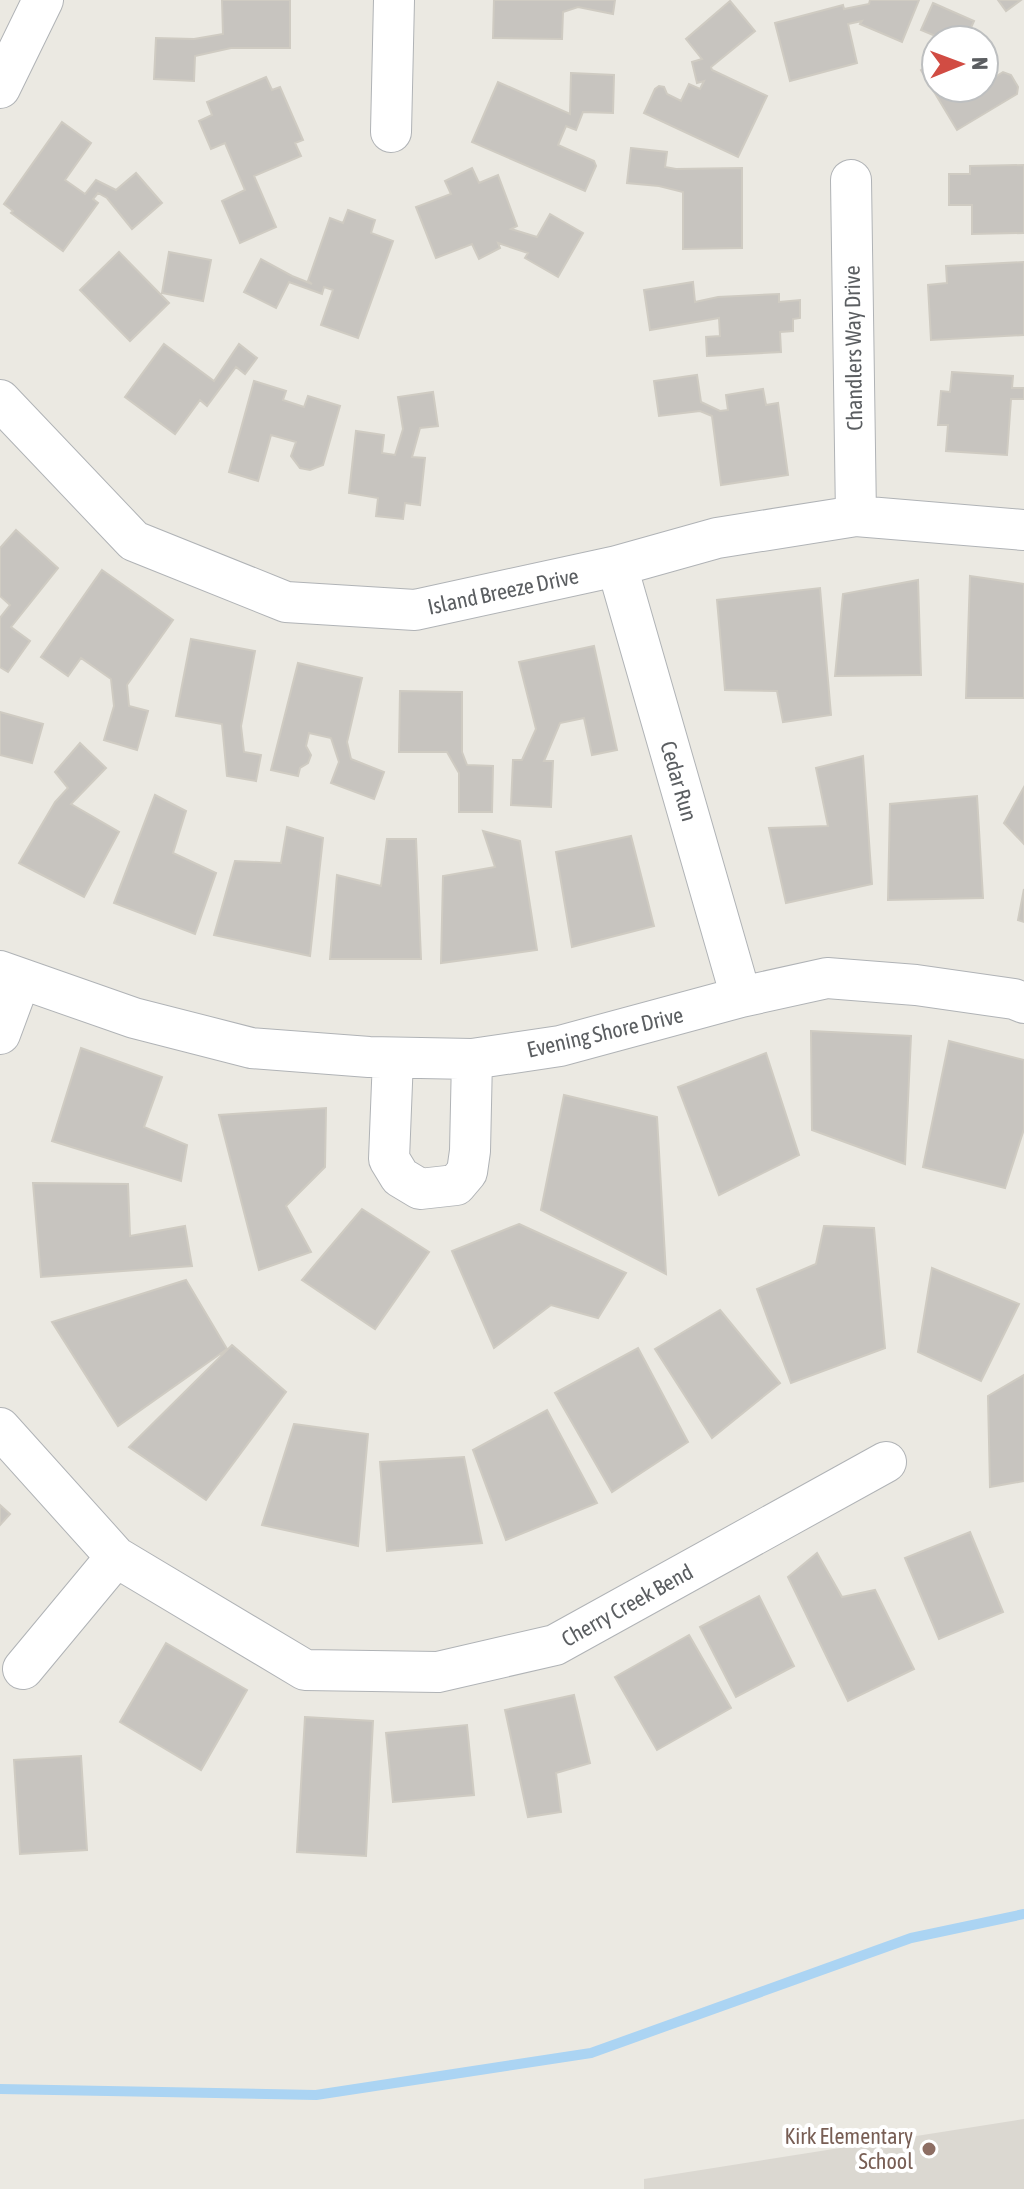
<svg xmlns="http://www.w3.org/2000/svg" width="1024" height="2189" font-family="'Asap Condensed',sans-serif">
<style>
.education{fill:#dbd8d1}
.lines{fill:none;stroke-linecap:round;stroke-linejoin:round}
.stream{stroke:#abd4f3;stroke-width:10}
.building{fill:#c7c4bf;stroke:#cfcbc2;stroke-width:2}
.minor-casing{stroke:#b0b3b6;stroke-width:42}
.minor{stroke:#fff;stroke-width:40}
.education-dot{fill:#8d6e63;stroke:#fff;stroke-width:3}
.labels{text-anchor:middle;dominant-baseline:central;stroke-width:8;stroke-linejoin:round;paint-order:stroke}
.street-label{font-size:22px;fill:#5b5e61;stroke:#fff}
.education-label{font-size:22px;fill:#785e54;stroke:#fff;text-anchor:end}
</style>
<rect width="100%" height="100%" fill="#ebe9e2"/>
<!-- education -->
<path class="education" d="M1024,2119V2189H644V2179Z"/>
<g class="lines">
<!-- stream -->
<path class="stream" d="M0,2089L316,2095L591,2053L911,1938L1024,1914"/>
</g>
<!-- building -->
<path class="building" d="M222,0H290V48H231L195,56L194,81L154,79L156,38L194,39L223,34Z
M494,0H615L613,14L578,7L563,12L562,39L493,38Z
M870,0H919L902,42L860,24L862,21L848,24L857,63L790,81L775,23L843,5L844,9L869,4Z
M998,0H1021L1006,11Z
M730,1L755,31L711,67L712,70L767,96L738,157L644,113L655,89L659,86L664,87L667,94L681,101L689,84L700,89L704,81L697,83L692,62L702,59L686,39Z
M933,3L974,21L970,30L988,41L984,49V40H945L921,30Z
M936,61V88H984V84L1003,72L1011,75L1018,87L1017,94L957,130L921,70Z
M571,73L614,75L613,113L583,112L576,130L566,126L558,145L594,161L596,166L585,191L472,142L498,82L570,114Z
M266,77L272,90L280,87L303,140L295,143L301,156L254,176L276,227L240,243L222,201L245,190L225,143L211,149L199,121L212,115L207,102Z
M62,122L91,143L65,180L85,194L96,180L116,190L136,173L162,203L132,229L107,198L98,193L93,199L98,203L63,251L11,213L13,211L4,204Z
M631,148L667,152L665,167L676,169L742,168V248L683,249V192L659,186L627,183Z
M1024,165V233L972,234V205H949V174H970V166Z
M472,168L479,183L498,175L517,226L511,229L537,237L550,214L583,233L558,277L525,258L528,253L498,243L500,248L479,259L472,244L436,258L416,207L451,194L445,181Z
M348,210L375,220L371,233L393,241L358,338L321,325L333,290L324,287L322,294L289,282L276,308L244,292L261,259L292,276L312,284L308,281L330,218L343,223Z
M119,252L169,303L130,341L80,290Z
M169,252L211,260L203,301L162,293Z
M1024,262V335L931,340L928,285L947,283L946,266Z
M693,282L695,302L718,297L779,294V302L800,300V318L793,319V331L780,332L781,352L707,356L706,337L720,336L719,318L650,330L644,290Z
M164,344L214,381L239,344L257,358L245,374L236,367L207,406L200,400L175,434L125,397Z
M952,372L1013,376L1012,388H1024V399H1011L1007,455L946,451L948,425H938L941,391L950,392Z
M697,375L701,402L720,411L728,410L726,395L763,389L766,405L778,403L788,475L721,485L712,416L700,411L659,416L654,381Z
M254,381L286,391L283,400L304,407L308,396L340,406L323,465L310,470L300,468L291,456L296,442L271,435L258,481L229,472Z
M433,392L438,426L420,428L412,457L425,458L420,505L405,503L403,519L376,516L378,498L349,493L356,431L384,435L382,453L395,455L403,429L398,397Z
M16,530L58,568L11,627L30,641L8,672L0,667V618L10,605L0,596V548Z
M102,570L173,620L127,685L129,706L148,711L137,750L104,740L114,706L111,679L81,658L68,676L41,657Z
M970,576L1024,584V698H966Z
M918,580L921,675L835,676L843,594Z
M820,588L831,715L783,722L777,691L725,690L717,600Z
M191,639L255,651L241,726L244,752L261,755L256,781L227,776L222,724L176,716Z
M594,646L617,750L592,755L584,718L560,723L544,761H553L551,807L511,805L513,760H522L536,729L519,662Z
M298,663L362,678L347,742L351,759L384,772L374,799L331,783L339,762L331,738L309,733L306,746L311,755L308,763L300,768L298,776L271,770Z
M400,691L462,692V752L467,765L493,766L492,812H459V773L447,752H399Z
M0,712L43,724L32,763L0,755Z
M80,743L106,768L71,804L119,832L84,897L19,863L55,802L68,788L55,772Z
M863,756L872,884L786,903L769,828L828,826L816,768Z
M1024,787V844L1004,823Z
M155,795L186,811L173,853L216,873L195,934L114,903Z
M977,796L983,898L888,900L890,804Z
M287,827L323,838L310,956L214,935L235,861L281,863Z
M483,831L520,841L537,950L441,963L443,876L495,867Z
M631,836L654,926L572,947L556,852Z
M387,839H416L421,959H330L337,875L381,886Z
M1024,889V922L1018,920Z
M811,1031L911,1036L905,1164L812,1130Z
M949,1041L1024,1060V1129L1005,1188L923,1167Z
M81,1048L162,1077L144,1127L187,1145L181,1181L52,1141Z
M766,1053L799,1155L719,1195L678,1087Z
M564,1095L657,1117L666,1274L541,1210Z
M326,1108L325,1167L286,1206L311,1252L259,1270L219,1115Z
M33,1183L128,1184L130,1236L185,1226L192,1266L41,1277Z
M362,1209L429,1252L375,1329L302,1280Z
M519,1224L626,1273L598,1318L551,1305L494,1348L452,1251Z
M824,1226L874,1228L885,1348L791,1383L757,1289L816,1264Z
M932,1268L1019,1304L981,1381L918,1352Z
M186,1280L227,1349L118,1426L52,1322Z
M720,1310L780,1383L712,1438L655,1349Z
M232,1345L286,1392L206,1500L129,1447Z
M638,1348L688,1442L612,1492L555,1393Z
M1024,1375V1481L990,1487L988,1396Z
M547,1410L597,1503L506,1540L473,1450Z
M294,1424L368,1434L358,1546L262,1525Z
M464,1457L482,1543L387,1551L380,1462Z
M0,1505L10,1514L0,1525Z
M970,1532L1003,1612L939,1639L905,1558Z
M817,1553L842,1597L875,1590L914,1669L848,1701L788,1577Z
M759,1596L794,1666L736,1697L700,1627Z
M689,1635L731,1708L657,1750L615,1677Z
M166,1643L247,1690L201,1770L120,1722Z
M574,1695L590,1763L556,1773L561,1812L528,1817L505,1710Z
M305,1717L373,1721L366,1856L297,1852Z
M467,1725L474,1795L393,1802L386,1733Z
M81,1756L87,1850L20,1854L14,1760Z"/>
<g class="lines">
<!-- minor casing -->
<g class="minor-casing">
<path id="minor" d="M0,88L43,0
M391,132L394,0
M851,180L856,516
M0,400L134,541L286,602L415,610L617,566L717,538L856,516L1024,530
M617,566L741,997
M0,971L134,1018L251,1048L369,1057L472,1059L560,1046L741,997L827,978L916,985L1014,999L1024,1003
M0,1034L20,980
M393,1058L389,1159L400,1177L420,1189L456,1185L467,1172L470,1151L472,1059
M0,1428L116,1557L305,1670L438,1672L555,1645L886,1462
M23,1669L116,1557"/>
</g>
<!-- minor -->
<use href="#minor" class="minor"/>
</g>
<!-- markers -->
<circle class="education-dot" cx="929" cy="2149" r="8"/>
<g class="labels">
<!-- street labels -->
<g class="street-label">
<text transform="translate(853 348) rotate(-91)">Chandlers Way Drive</text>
<text transform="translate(503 591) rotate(-12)">Island Breeze Drive</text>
<text transform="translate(679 781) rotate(74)">Cedar Run</text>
<text transform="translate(605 1032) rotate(-13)">Evening Shore Drive</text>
<text transform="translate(627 1605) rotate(-29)">Cherry Creek Bend</text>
</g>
<!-- education labels -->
<g class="education-label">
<text x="913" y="2136">Kirk Elementary<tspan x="913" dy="25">School</tspan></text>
</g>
</g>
<!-- north arrow -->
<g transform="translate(960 64) rotate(89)"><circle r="38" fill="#ffffff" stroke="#bdbfc0" stroke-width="2"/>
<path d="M0-6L14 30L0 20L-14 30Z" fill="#d14c43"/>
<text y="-12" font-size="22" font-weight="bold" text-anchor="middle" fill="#5b5e61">N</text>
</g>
</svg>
